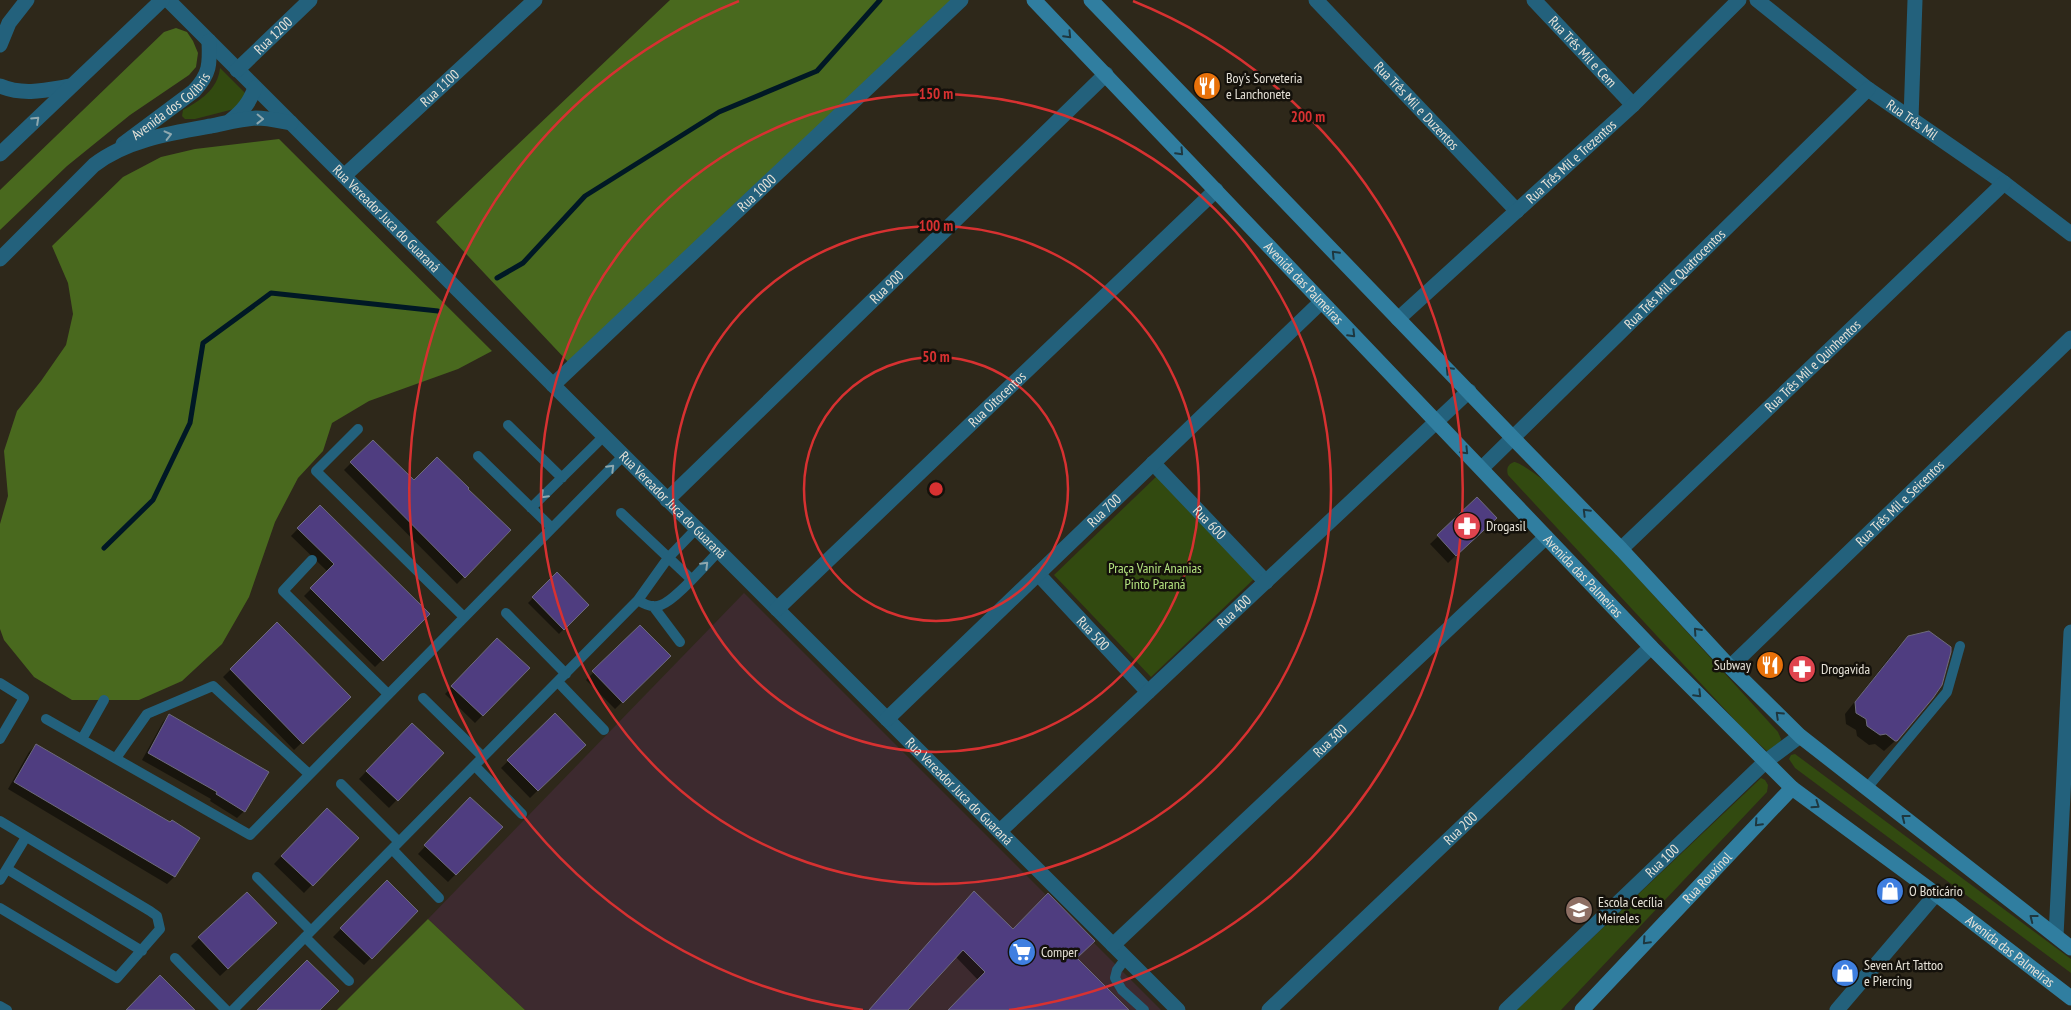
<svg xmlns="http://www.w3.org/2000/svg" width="2071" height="1010" font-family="'PT Sans Narrow',sans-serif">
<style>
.commercial{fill:#3d2a2f}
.green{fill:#324a10}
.forest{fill:#49691e}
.shadow{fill:#0007}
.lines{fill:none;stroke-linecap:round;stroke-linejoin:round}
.stream{stroke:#001825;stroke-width:5}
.building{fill:#4f3d80;stroke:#6e6b7c}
.lane{stroke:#23617c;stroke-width:10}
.street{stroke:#23617c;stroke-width:15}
.secondary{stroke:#307ea0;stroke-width:15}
.oneway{stroke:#1e373f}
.oneway2{stroke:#8ea8af}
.ring{fill:none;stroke:#d73131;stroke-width:2.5}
.labels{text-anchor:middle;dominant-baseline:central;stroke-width:5;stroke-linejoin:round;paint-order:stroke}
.street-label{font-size:14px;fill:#e6e2d8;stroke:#14110b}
.poi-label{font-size:14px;fill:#e6e2d8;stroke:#14110b;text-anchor:start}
.park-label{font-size:14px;fill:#b5e581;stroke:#14110b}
.centre{fill:#d73131;stroke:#14110b;stroke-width:2.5}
.ring-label{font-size:15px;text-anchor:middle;font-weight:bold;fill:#d73131;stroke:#14110b;stroke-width:5;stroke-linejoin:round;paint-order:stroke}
</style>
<rect width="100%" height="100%" fill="#2e281a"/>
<!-- commercial -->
<path class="commercial" d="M744,593L1161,1010H525L428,919Z"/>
<!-- green -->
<path class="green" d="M220,68L245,93V98L234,109L195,119H185L182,116L183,110C200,101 218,89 220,68Z
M1514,462C1521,462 1548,484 1557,489L1778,732L1781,739L1779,748L1769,753L1744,730L1508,475C1506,469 1508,464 1514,462Z
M1158,475L1255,578L1151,677L1054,575Z
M1795,754L2071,959V973L1795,768L1789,759L1791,755Z
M1761,778L1765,780L1768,785L1767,792L1561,1010H1516Z"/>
<!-- forest -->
<path class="forest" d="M670,0H952L569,363L436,222Z
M176,28L187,32L193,41L198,53L196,67L189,75L130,115L67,166L0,230V190L164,32Z
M279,139L492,351L458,369L369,401L332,423L323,451L298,478L275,522L249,597L222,644L182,681L139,700H72L34,677L4,640L0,629V524L8,496L4,451L17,411L41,381L66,345L73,314L68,283L52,246L123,177L161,157L195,149Z
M428,919L525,1010H337Z"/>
<!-- shadow -->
<path class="shadow" d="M373,441L414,482L466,489L509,530L457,584L344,470Z
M1477,499L1495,518L1448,563L1430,544Z
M320,506L429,614L375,667L304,596L328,572L291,536Z
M557,574L587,605L559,634L528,603Z
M277,624L349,697L294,750L223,677Z
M640,626L669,656L615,709L586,680Z
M1908,637L1896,740L1884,751L1875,744L1869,745L1857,736L1856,730L1846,724L1845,714L1897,648Z
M498,640L528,668L475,723L445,694Z
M169,715L244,811L237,818L210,801L211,799L142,760L163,722Z
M555,715L584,745L530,798L501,768Z
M412,724L442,753L389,808L359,779Z
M36,745L170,824L174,877L167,884L8,789L29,752Z
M470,799L501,828L448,882L418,854Z
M327,809L357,838L304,893L274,864Z
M387,882L417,911L364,965L333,937Z
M246,893L268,931L220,976L191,946Z
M967,900L1013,931L1075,958L1128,1010H949L978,980L956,957L906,1010H870Z"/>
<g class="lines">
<!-- stream -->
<path class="stream" d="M497,278L523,263L585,196L719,112L817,71L880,0
M104,548L153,500L190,423L203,343L271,293L438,311"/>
</g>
<!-- building -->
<path class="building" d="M373,440L414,480L437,457L469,488L468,489L511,530L465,578L350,462Z
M1477,497L1497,518L1456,556L1437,535Z
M320,505L430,614L383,661L310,588L334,564L297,528Z
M557,572L589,605L564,630L532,597Z
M277,622L351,697L303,744L230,669Z
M640,625L671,656L623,703L592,671Z
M1929,631L1951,647V652L1942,685L1933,698L1897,741H1895L1886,734L1880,735L1867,726L1866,719L1856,713L1855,702L1908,636Z
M497,638L530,668L483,716L451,686Z
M555,713L586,745L538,791L507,760Z
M169,714L269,772L245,812L216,794L217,792L148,753Z
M412,723L444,753L398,801L366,771Z
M36,744L170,822L172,820L200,838L175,877L14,782Z
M470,797L503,827L456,875L424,845Z
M327,808L359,838L313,886L281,856Z
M387,880L418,911L372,959L340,928Z
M974,891L1013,929L1048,893L1095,941L1077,958L1129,1010H948L985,972L963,950L908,1010H869Z
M247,892L277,923L228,969L198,937Z
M307,960L339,991L320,1010H257Z
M160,975L195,1010H126Z"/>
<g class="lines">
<!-- lane -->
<path class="lane" d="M508,425L562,478
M358,429L316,471L464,617
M478,456L552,528
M531,508L604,436
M621,513L691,579
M312,560L283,591L388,694
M638,600C645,605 653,608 661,605C676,600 706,564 719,551
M653,606L680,642
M506,613L566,674
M558,682L604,730
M0,683L24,698L0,739
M423,698L483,757
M46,719L250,835L623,456
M82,739L104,700
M116,758L147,714L213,686L309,774
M475,766L522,814
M341,784L399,842
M1867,788L1947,692L1960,646
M0,821L150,911L157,916L160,929L117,978L0,908
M392,849L439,898
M7,869L142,951
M257,877L311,931
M0,880L26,837
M305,937L349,981
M175,958L226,1010
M1126,958L1117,970L1115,978L1122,990L1144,1010
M0,1006L7,1010
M233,1010L638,600L668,558L696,529"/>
<!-- street -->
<g class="street">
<path id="s1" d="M168,0L1178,1010"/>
<path id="s2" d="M1316,0L1517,211"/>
<path id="s3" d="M1534,0L1633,105"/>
<path id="s4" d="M1757,0L1868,89L2004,183L2071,234"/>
<path d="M0,45L9,23L27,0"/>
<path id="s5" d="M237,70L310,0"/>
<path d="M0,86C23,96 47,90 71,86"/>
<path d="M1911,119L1915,0"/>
<path d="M230,121C243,111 249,103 255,88"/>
<path id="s6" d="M123,144L194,91C210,74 210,64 209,41"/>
<path d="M0,154L162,0"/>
<path id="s7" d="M344,176L535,0"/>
<path d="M0,259L94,165C126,140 171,133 211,126C226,123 241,119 256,118C268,118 280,121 291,123"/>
<path id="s8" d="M1398,319L1633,105L1739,0"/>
<path id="s9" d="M553,385L961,0"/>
<path id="s10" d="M1153,463L1266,582"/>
<path id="s11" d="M1482,468L1868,89"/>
<path id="s12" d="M667,500L1106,74"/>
<path id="s13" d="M1621,549L2004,183"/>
<path id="s14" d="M1038,574L1148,692"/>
<path id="s15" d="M777,609L1216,190"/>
<path id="s16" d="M1730,667L2071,338"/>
<path id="s17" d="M887,719L1321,302"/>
<path id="s18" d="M1000,831L1469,391"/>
<path d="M2056,936L2071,632"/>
<path id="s19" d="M1113,945L1546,537"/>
<path id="s20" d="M1269,1010L1651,647"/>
<path id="s21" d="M1506,1010L1765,762L1800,736"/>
<path d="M1837,1010L1936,894"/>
</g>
<!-- secondary -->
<g class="secondary">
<path id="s22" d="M1034,0L1651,647L1792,788L1936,894L2071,998"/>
<path d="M1091,0L1513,438L1621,549L1730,667L1800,736L2071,948"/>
<path id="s23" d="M1582,1010L1792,788"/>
</g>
</g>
<!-- one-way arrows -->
<defs><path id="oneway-chevron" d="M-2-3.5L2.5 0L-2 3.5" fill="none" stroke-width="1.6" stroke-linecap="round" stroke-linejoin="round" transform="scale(1.25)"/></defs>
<g class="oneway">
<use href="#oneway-chevron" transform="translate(1068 35) rotate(46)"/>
<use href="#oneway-chevron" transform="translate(1180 152) rotate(47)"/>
<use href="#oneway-chevron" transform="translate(1335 254) rotate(-134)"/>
<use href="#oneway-chevron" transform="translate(1352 334) rotate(45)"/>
<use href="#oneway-chevron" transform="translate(1449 370) rotate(-134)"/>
<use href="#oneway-chevron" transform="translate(1465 451) rotate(46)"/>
<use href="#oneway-chevron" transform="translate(1586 512) rotate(-135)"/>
<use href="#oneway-chevron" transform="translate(1697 631) rotate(-132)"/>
<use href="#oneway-chevron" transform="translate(1698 694) rotate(45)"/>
<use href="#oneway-chevron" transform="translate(1779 715) rotate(-136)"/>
<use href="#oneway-chevron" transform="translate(1816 805) rotate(35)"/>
<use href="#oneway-chevron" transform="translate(1905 818) rotate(-142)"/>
<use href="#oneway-chevron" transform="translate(1758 823) rotate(133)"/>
<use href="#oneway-chevron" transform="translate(2033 918) rotate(-142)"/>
<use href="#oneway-chevron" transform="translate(1646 941) rotate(133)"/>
</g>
<g class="oneway2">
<use href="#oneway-chevron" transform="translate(260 119) rotate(1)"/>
<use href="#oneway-chevron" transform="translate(36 120) rotate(-43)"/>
<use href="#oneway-chevron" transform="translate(168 135) rotate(-14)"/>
<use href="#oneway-chevron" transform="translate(611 468) rotate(-45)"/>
<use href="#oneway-chevron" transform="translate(544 495) rotate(135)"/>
<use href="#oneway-chevron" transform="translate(705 565) rotate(-45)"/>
</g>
<!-- distance rings -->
<g class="ring">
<circle cx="936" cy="489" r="132"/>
<circle cx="936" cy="489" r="263"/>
<circle cx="936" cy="489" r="395"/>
<path d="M863 1010A526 526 0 0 1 739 1M1133 1A526 526 0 0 1 1009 1010"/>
</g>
<!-- icons -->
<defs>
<g id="restaurant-disc" transform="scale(1.4375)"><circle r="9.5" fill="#e8710a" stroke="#14110b"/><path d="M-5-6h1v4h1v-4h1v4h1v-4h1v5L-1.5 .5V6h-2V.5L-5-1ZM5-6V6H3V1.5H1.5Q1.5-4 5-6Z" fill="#fff"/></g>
<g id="pharmacy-disc" transform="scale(1.4375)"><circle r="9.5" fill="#e0444e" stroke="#14110b"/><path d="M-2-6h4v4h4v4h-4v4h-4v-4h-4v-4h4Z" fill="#fff"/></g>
<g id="shop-disc" transform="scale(1.4375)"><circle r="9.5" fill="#3f7fe0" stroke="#14110b"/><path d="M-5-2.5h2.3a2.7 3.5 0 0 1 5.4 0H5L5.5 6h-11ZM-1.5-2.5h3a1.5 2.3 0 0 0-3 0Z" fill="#fff"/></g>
<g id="school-disc" transform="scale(1.4375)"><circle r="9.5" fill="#8d6e63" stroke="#14110b"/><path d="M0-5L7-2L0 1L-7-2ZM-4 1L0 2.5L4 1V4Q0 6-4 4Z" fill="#fff"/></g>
<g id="supermarket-disc" transform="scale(1.4375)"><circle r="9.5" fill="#3f7fe0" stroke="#14110b"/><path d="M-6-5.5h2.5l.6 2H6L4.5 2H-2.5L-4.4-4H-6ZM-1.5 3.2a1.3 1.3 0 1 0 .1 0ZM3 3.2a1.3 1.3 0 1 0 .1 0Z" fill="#fff"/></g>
</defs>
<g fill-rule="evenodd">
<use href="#restaurant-disc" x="1207" y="86"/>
<use href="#pharmacy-disc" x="1467" y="526"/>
<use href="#restaurant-disc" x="1770" y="665"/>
<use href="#pharmacy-disc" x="1802" y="669"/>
<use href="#shop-disc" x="1890" y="891"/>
<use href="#school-disc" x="1579" y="910"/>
<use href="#supermarket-disc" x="1022" y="952"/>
<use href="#shop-disc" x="1845" y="973"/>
</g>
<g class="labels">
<!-- street labels -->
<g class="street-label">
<text stroke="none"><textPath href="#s5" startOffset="50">Rua 1200</textPath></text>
<text stroke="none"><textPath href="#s3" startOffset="71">Rua Três Mil e Cem</textPath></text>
<text stroke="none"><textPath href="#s7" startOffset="130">Rua 1100</textPath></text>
<text stroke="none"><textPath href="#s6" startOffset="61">Avenida dos Colibris</textPath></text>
<text stroke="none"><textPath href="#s2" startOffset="146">Rua Três Mil e Duzentos</textPath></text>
<text stroke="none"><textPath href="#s4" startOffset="196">Rua Três Mil</textPath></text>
<text stroke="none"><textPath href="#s8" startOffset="234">Rua Três Mil e Trezentos</textPath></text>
<text stroke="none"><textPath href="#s9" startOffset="280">Rua 1000</textPath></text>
<text stroke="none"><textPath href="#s1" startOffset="309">Rua Vereador Juca do Guaraná</textPath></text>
<text stroke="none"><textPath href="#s11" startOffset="270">Rua Três Mil e Quatrocentos</textPath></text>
<text stroke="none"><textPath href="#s22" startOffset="391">Avenida das Palmeiras</textPath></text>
<text stroke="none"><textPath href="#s12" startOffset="306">Rua 900</textPath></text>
<text stroke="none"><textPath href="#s13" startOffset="265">Rua Três Mil e Quinhentos</textPath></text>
<text stroke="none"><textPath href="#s15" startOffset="304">Rua Oitocentos</textPath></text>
<text stroke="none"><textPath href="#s16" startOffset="236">Rua Três Mil e Seicentos</textPath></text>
<text stroke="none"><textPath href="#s1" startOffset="714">Rua Vereador Juca do Guaraná</textPath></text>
<text stroke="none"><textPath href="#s17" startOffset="301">Rua 700</textPath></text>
<text stroke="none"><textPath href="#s10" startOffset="82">Rua 600</textPath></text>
<text stroke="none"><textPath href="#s22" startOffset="796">Avenida das Palmeiras</textPath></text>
<text stroke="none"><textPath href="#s18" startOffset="321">Rua 400</textPath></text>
<text stroke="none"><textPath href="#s14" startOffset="81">Rua 500</textPath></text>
<text stroke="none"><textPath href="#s19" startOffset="298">Rua 300</textPath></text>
<text stroke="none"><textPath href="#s1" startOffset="1119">Rua Vereador Juca do Guaraná</textPath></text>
<text stroke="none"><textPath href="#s20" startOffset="264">Rua 200</textPath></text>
<text stroke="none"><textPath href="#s21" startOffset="216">Rua 100</textPath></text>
<text stroke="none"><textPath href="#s23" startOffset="182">Rua Rouxinol</textPath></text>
<text stroke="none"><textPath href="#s22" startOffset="1366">Avenida das Palmeiras</textPath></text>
</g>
<!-- poi labels -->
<g class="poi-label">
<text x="1226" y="78">Boy's Sorveteria<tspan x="1226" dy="16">e Lanchonete</tspan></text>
<text x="1486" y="526">Drogasil</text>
<text x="1751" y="665" text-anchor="end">Subway</text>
<text x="1821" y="669">Drogavida</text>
<text x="1909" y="891">O Boticário</text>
<text x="1598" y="902">Escola Cecília<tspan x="1598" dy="16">Meireles</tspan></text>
<text x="1041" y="952">Comper</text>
<text x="1864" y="965">Seven Art Tattoo<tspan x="1864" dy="16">e Piercing</tspan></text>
</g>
<!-- park labels -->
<g class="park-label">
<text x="1155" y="568">Praça Vanir Ananias<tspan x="1155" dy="16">Pinto Paraná</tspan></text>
</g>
</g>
<circle cx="936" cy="489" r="8" class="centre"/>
<g class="ring-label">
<text x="936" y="99">150 m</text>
<text x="1308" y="122">200 m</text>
<text x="936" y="231">100 m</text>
<text x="936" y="362">50 m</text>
</g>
</svg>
